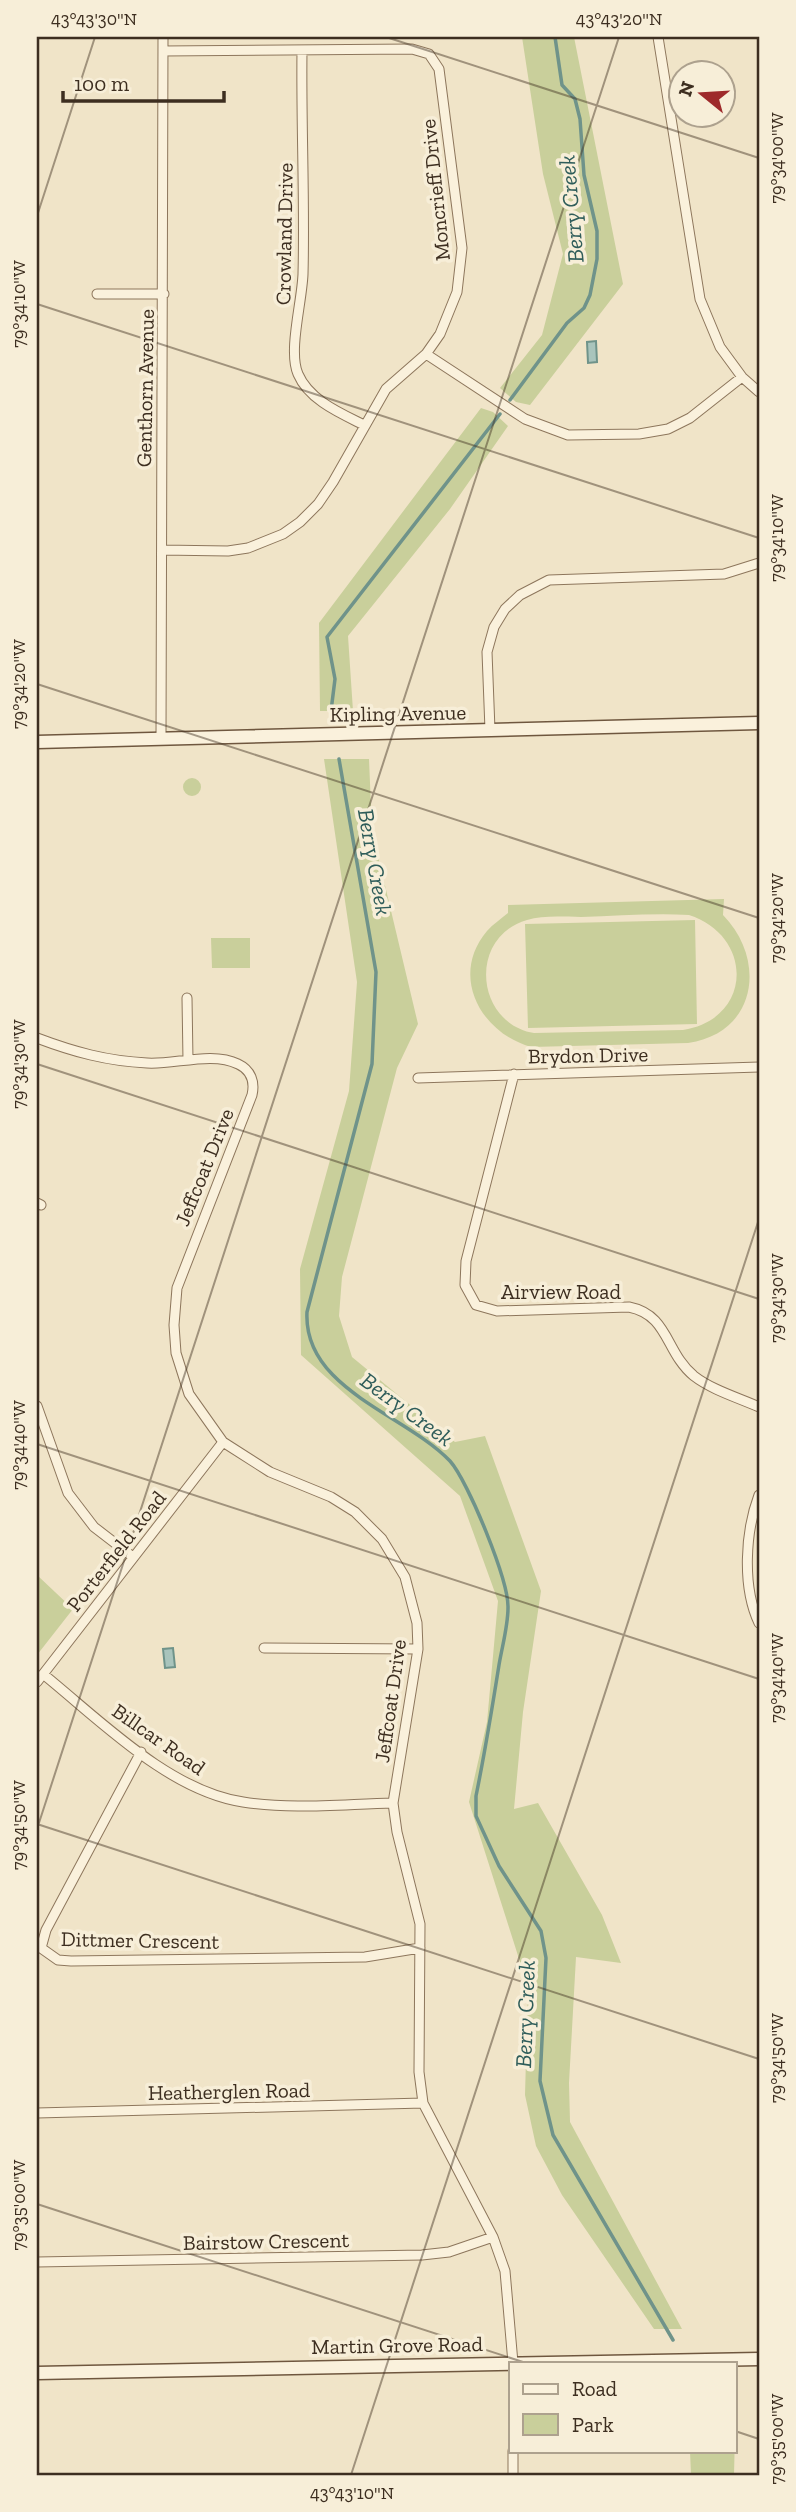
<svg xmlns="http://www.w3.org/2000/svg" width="796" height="2512" font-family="'Zilla Slab',serif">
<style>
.green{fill:#c9cf9b;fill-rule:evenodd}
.water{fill:#a9c4bc;stroke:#6f938a;stroke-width:2}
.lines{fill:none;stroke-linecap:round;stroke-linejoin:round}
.stream{stroke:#6f938a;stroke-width:3.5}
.street-casing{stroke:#8d765c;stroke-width:11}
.secondary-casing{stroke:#6f573f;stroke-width:15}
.street{stroke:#faf1dc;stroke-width:9}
.secondary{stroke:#faf1dc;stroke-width:12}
.ticks{fill:none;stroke:#3d2e20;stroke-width:2;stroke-opacity:0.45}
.labels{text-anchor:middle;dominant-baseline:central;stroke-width:7;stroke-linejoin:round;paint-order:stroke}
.street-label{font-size:21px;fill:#3d2e20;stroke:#f7eed8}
.water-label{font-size:23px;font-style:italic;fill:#2f5d5a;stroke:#f7eed8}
.neatline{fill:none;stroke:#3d2e20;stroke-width:2.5}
.ticks-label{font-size:18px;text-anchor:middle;fill:#3d2e20}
</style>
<rect width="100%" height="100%" fill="#f0e4c8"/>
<!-- green -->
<path class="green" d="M522,37H574L623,284L530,405L516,402L500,388L542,335L563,254L543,174Z
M481,408L493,412L508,426L450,509L348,636L353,711H320L319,623Z
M324,759H369L372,831L418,1024L397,1068L342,1277L339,1316L352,1357L455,1442L485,1436L541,1591L523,1712L514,1809L538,1803L602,1915L621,1963L576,1957L569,2083L570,2122L682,2329H654L562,2195L536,2146L525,2095L528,1987L469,1802L487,1722L498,1601L460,1496L301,1355L300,1269L349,1091L357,982Z
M183 787a9 9 0 1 1 18 0a9 9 0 1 1-18 0Z
M724,899L723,915C767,960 757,1033 688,1043L531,1047C481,1033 449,976 487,931C493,924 501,919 508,913V905ZM689,915C754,936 753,1019 683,1030L534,1033C475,1023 468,937 527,920C543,915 564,917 581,917C617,916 653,913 689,915Z
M695,920L697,1024L528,1028L525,924Z
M211,938H250V968H212Z
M37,1575L73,1609L37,1655Z
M735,2393H736L734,2475H691L690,2451H735Z"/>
<!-- water -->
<path class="water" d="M596,341L597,362L588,363L587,342Z
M173,1648L175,1667L165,1668L163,1649Z"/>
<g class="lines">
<!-- stream -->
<path class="stream" d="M510,400L567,323L584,308L590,295L597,259V231L584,175L580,119L575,99L562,85L555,37
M331,711L335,679L327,637L500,414
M339,759L376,972L372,1064L307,1312C303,1389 405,1414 450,1461C468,1481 509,1581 508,1608C508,1626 502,1647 499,1665C492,1709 485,1752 476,1796V1816L499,1866L541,1931L546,1958L540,2081L553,2135L673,2340"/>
<!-- street casing -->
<g class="street-casing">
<path id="street" d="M658,37L700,299L720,347L742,377L759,392
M302,51C301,125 305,200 303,274C302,302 288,351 298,374C309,400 340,413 364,425
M97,294H164
M426,354L525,419L568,435L639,434L668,429L690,418L742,377
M162,550L228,551L248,548L283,534L300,522L318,504L333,482L386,389L426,354L440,334L457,292L462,248L439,69L429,54L412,49L163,51
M490,730L487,652L494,627L505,609L520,595L549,580L724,574L759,563
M161,739L163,37
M187,998L188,1060
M37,1038C74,1052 107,1061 147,1063C174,1065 212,1051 238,1064C251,1070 255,1082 252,1095L177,1288L174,1325L176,1353L189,1394L223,1442L270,1472L331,1497L355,1512L382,1539L405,1577L417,1623L418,1649L393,1803L397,1832L420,1924L419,2072L423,2103L493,2237L505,2271L513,2363
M514,1074L466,1261L465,1285L476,1305L497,1311L629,1307C669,1315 665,1352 694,1376C712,1390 739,1398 759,1407
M418,1078L759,1067
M37,1203L41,1205
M37,1406L68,1493L94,1527L133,1557
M759,1495C745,1532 742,1587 759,1623
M264,1648L418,1649
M43,1674C100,1720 169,1791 243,1802C291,1810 344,1804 393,1803
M37,1682L223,1442
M141,1752L46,1930L41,1948L58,1960L71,1961L365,1957L420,1948
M37,2113L423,2103
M37,2262L422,2255L449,2252L493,2237
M513,2475V2451"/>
</g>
<!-- secondary casing -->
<g class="secondary-casing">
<path id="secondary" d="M37,742L759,723
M37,2373L759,2359"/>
</g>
<!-- street -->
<use href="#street" class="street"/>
<!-- secondary -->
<use href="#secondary" class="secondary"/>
</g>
<!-- ticks -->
<path class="ticks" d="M386,37L759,158M37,216L95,37M37,304L759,538M37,684L759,918M37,1064L759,1299M37,1444L759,1679M37,1824L759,2059M37,1829L619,37M37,2204L526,2363M735,2431L759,2439M351,2475L759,1219"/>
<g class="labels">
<!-- street labels -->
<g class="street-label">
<text transform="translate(435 190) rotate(-96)">Moncrieff Drive</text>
<text transform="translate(284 234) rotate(-89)">Crowland Drive</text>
<text transform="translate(145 388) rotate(-89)">Genthorn Avenue</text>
<text transform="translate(398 713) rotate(-1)">Kipling Avenue</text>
<text transform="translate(588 1055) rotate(-1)">Brydon Drive</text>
<text transform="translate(204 1167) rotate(-68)">Jeffcoat Drive</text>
<text x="561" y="1291">Airview Road</text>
<text transform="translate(116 1551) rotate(-52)">Porterfield Road</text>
<text transform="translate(390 1701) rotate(-82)">Jeffcoat Drive</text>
<text transform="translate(159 1739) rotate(35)">Billcar Road</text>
<text transform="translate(140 1940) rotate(1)">Dittmer Crescent</text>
<text transform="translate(229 2091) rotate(-1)">Heatherglen Road</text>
<text transform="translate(266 2241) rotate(-1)">Bairstow Crescent</text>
<text transform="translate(397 2345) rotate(-1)">Martin Grove Road</text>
</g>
<!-- water labels -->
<g class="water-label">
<text transform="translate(571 209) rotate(-95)">Berry Creek</text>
<text transform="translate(375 862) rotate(80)">Berry Creek</text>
<text transform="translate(407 1409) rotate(36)">Berry Creek</text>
<text transform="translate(525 2014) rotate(-88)">Berry Creek</text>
</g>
</g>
<!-- border -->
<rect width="796" height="2512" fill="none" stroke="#f7eed8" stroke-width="77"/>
<!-- legend -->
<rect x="509" y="2362" width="228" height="91" fill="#f7eed8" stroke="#ada18e" stroke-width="2"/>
<rect x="523" y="2384" width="35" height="10" fill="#faf1dc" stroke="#ada18e" stroke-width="2"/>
<text x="572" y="2396" font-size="21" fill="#3d2e20">Road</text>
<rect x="523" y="2414" width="35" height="21" fill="#c9cf9b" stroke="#ada18e" stroke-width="2"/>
<text x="572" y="2432" font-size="21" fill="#3d2e20">Park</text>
<!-- north arrow -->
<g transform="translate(702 94) rotate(288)"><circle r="33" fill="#f7eed8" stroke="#ada18e" stroke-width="2"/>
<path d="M0-5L12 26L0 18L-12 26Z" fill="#9e2a2b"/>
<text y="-10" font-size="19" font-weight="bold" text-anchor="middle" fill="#3d2e20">N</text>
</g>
<!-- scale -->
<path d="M63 91v10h161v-10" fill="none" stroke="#3d2e20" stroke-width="3.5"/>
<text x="74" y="91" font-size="21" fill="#3d2e20" stroke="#f7eed8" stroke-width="5" paint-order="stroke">100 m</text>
<rect x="38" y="38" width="720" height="2436" class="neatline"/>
<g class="ticks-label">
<text x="94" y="25">43°43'30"N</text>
<text x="619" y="25">43°43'20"N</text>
<text transform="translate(777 158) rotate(-90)" y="6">79°34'00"W</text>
<text transform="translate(19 304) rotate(-90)" y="6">79°34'10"W</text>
<text transform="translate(777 538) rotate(-90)" y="6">79°34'10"W</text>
<text transform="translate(19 684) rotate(-90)" y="6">79°34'20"W</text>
<text transform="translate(777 918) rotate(-90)" y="6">79°34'20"W</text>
<text transform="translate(19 1064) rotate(-90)" y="6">79°34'30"W</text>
<text transform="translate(777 1298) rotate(-90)" y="6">79°34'30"W</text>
<text transform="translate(19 1445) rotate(-90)" y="6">79°34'40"W</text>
<text transform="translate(777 1678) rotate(-90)" y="6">79°34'40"W</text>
<text transform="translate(19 1825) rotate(-90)" y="6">79°34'50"W</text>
<text transform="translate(777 2058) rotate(-90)" y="6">79°34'50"W</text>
<text transform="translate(19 2205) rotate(-90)" y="6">79°35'00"W</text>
<text transform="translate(777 2439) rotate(-90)" y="6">79°35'00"W</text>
<text x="352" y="2499">43°43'10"N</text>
</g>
</svg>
